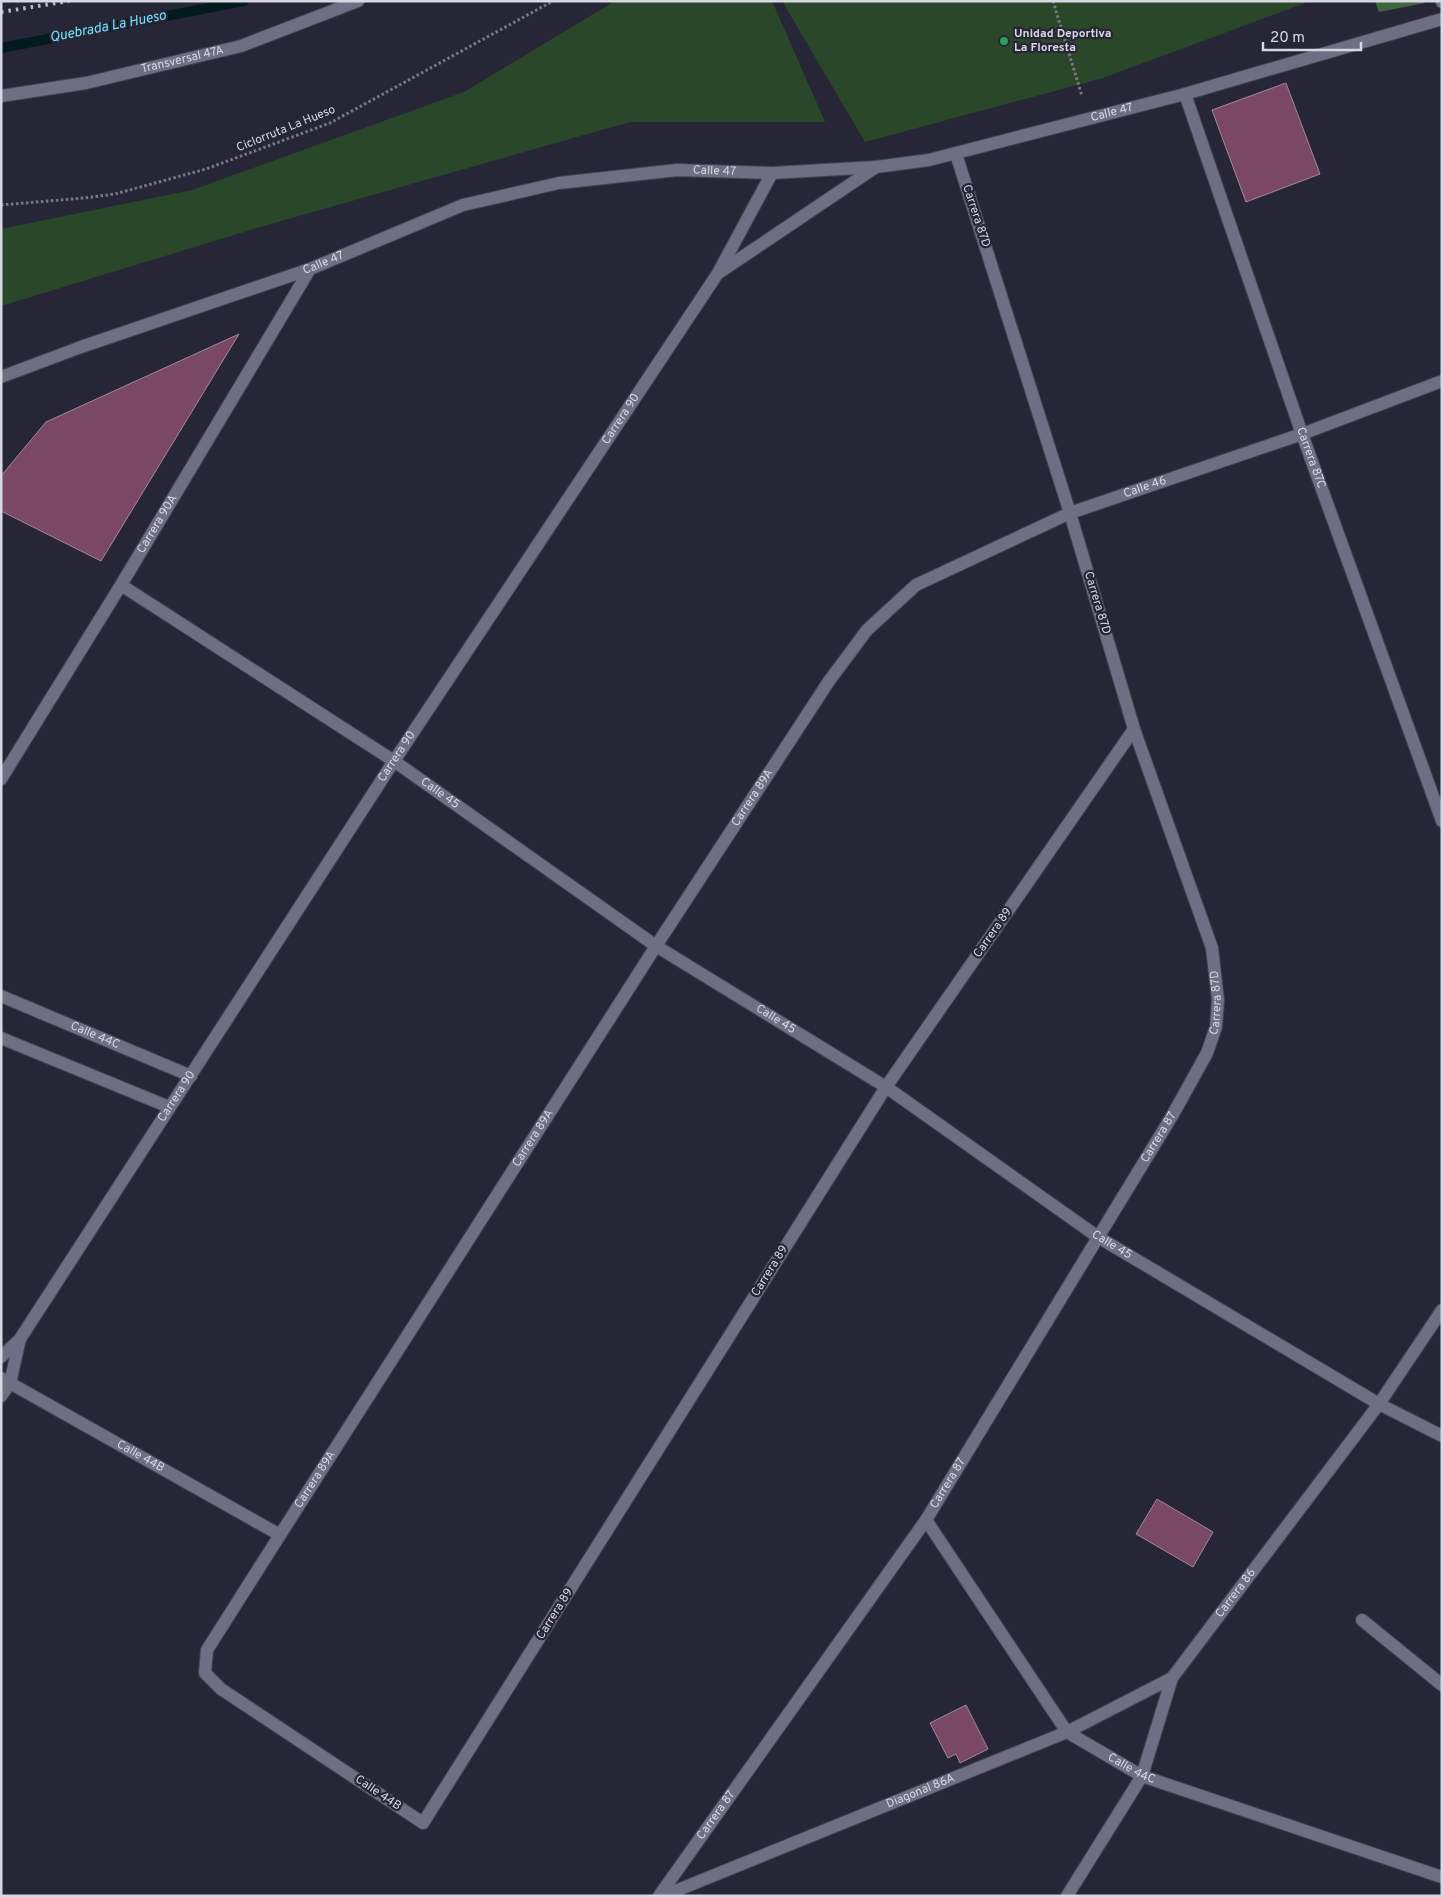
<svg xmlns="http://www.w3.org/2000/svg" width="1443" height="1897" font-family="Overpass,sans-serif">
<style>
.green{fill:#2a4829}
.forest{fill:#3f673e}
.lines{fill:none;stroke-linecap:round;stroke-linejoin:round}
.stream{stroke:#031a1f;stroke-width:10}
.building{fill:#7a4865;stroke:#a08a96}
.minor-casing{stroke:#444351;stroke-width:14}
.path{stroke:#787786;stroke-width:3;stroke-dasharray:2.5 2.5;stroke-linecap:butt}
.minor{stroke:#6f6e82;stroke-width:12}
.rail{stroke:#b8b8c4;stroke-width:4;stroke-dasharray:2.5 5;stroke-linecap:butt}
.leisure-dot{fill:#2e9e5b;stroke:#272637;stroke-width:2}
.labels{text-anchor:middle;dominant-baseline:central;stroke-width:4.5;stroke-linejoin:round;paint-order:stroke}
.poi-label{font-size:12px;font-weight:bold;fill:#d8d8e3;stroke:#272637;text-anchor:start}
.street-label{font-size:12px;fill:#d8d8e3;stroke:#272637}
.water-label{font-size:14px;font-style:italic;fill:#72e3fe;stroke:#272637}
</style>
<rect width="100%" height="100%" fill="#272637"/>
<!-- green -->
<path class="green" d="M615,1H772L825,122H630L260,227L1,306V229L192,190L464,92Z
M782,1H1310L1103,78L865,142Z"/>
<!-- forest -->
<path class="forest" d="M1375,1H1424L1425,3L1379,12Z"/>
<g class="lines">
<!-- stream -->
<path class="stream" d="M1,48L244,1"/>
</g>
<!-- building -->
<path class="building" d="M1286,83L1320,174L1246,202L1212,110Z
M239,334L101,561L1,511V476L46,422Z
M1157,1499L1213,1532L1193,1567L1136,1534Z
M966,1705L988,1749L960,1763L956,1754L948,1758L930,1723Z"/>
<g class="lines">
<!-- minor casing -->
<g class="minor-casing">
<g id="minor">
<path d="M1442,1V2"/>
<path id="s1" d="M1185,94L1302,434L1442,821"/>
<path id="s2" d="M1,96L86,83L241,46L358,1"/>
<path d="M720,272L876,167"/>
<path id="s3" d="M1,377L81,347L310,269L463,205L559,183L677,170L772,173L876,167L929,160L1185,94L1442,19"/>
<path id="s4" d="M121,585L394,761L656,946L886,1087L1098,1237L1379,1404L1442,1436"/>
<path id="s5" d="M1134,729L886,1087L423,1823L221,1689L205,1673L207,1650L280,1535L656,946L829,681L867,630L916,585L1070,513L1302,434L1442,381"/>
<path id="s6" d="M1,779L121,585L310,269"/>
<path id="s7" d="M1,996L191,1076"/>
<path d="M1,1038L169,1107"/>
<path id="s8" d="M1,1357L20,1339L394,761L718,273L772,173"/>
<path id="s9" d="M1,1378L280,1535"/>
<path d="M1,1396L10,1383L20,1339"/>
<path id="s10" d="M926,1520L1067,1732L1142,1776L1442,1877"/>
<path d="M1362,1620L1442,1685"/>
<path id="s11" d="M659,1896L926,1520L1172,1116L1207,1053L1216,1027L1218,1000L1212,948L1134,729L1070,513L956,154"/>
<path id="s12" d="M663,1896L1067,1732L1172,1678"/>
<path id="s13" d="M1067,1896L1142,1776L1172,1678L1379,1404L1442,1310"/>
</g>
</g>
<!-- path -->
<path class="path" d="M1053,1L1082,96
M1,205L84,198L115,194L206,169L330,123L553,1"/>
<!-- minor -->
<use href="#minor" class="minor"/>
<!-- rail -->
<path class="rail" d="M1,12L69,1"/>
</g>
<!-- markers -->
<circle class="leisure-dot" cx="1004" cy="41" r="5"/>
<g class="labels">
<!-- poi labels -->
<g class="poi-label">
<text x="1014" y="34">Unidad Deportiva<tspan x="1014" dy="14">La Floresta</tspan></text>
</g>
<!-- street labels -->
<g class="street-label">
<text stroke="none"><textPath href="#s2" startOffset="185">Transversal 47A</textPath></text>
<text stroke="none"><textPath href="#s3" startOffset="1152">Calle 47</textPath></text>
<text transform="translate(286 129) rotate(-22)">Ciclorruta La Hueso</text>
<text stroke="none"><textPath href="#s3" startOffset="748">Calle 47</textPath></text>
<text transform="translate(976 216) rotate(72)">Carrera 87D</text>
<text stroke="none"><textPath href="#s3" startOffset="342">Calle 47</textPath></text>
<text stroke="none"><textPath href="#s8" startOffset="1125">Carrera 90</textPath></text>
<text stroke="none"><textPath href="#s1" startOffset="385">Carrera 87C</textPath></text>
<text stroke="none"><textPath href="#s5" startOffset="3124">Calle 46</textPath></text>
<text stroke="none"><textPath href="#s6" startOffset="299">Carrera 90A</textPath></text>
<text transform="translate(1097 603) rotate(73)">Carrera 87D</text>
<text stroke="none"><textPath href="#s8" startOffset="720">Carrera 90</textPath></text>
<text stroke="none"><textPath href="#s4" startOffset="381">Calle 45</textPath></text>
<text stroke="none"><textPath href="#s5" startOffset="2605">Carrera 89A</textPath></text>
<text transform="translate(993 933) rotate(-55)">Carrera 89</text>
<text stroke="none"><textPath href="#s11" startOffset="1058">Carrera 87D</textPath></text>
<text stroke="none"><textPath href="#s4" startOffset="786">Calle 45</textPath></text>
<text stroke="none"><textPath href="#s7" startOffset="102">Calle 44C</textPath></text>
<text stroke="none"><textPath href="#s8" startOffset="315">Carrera 90</textPath></text>
<text stroke="none"><textPath href="#s5" startOffset="2200">Carrera 89A</textPath></text>
<text stroke="none"><textPath href="#s11" startOffset="909">Carrera 87</textPath></text>
<text stroke="none"><textPath href="#s4" startOffset="1191">Calle 45</textPath></text>
<text transform="translate(770 1271) rotate(-58)">Carrera 89</text>
<text stroke="none"><textPath href="#s9" startOffset="160">Calle 44B</textPath></text>
<text stroke="none"><textPath href="#s5" startOffset="1795">Carrera 89A</textPath></text>
<text stroke="none"><textPath href="#s11" startOffset="504">Carrera 87</textPath></text>
<text stroke="none"><textPath href="#s13" startOffset="350">Carrera 86</textPath></text>
<text transform="translate(555 1614) rotate(-58)">Carrera 89</text>
<text stroke="none"><textPath href="#s10" startOffset="329">Calle 44C</textPath></text>
<text stroke="none"><textPath href="#s12" startOffset="278">Diagonal 86A</textPath></text>
<text transform="translate(378 1793) rotate(34)">Calle 44B</text>
<text stroke="none"><textPath href="#s11" startOffset="99">Carrera 87</textPath></text>
</g>
<!-- water labels -->
<g class="water-label">
<text transform="translate(108 27) rotate(-11)">Quebrada La Hueso</text>
</g>
</g>
<!-- border -->
<rect width="1443" height="1897" fill="none" stroke="#d8d8e3" stroke-width="5"/>
<!-- scale -->
<path d="M1263 42v8h98v-8" fill="none" stroke="#d8d8e3" stroke-width="2.5"/>
<text x="1270" y="42" font-size="15" fill="#d8d8e3" stroke="#272637" stroke-width="4" paint-order="stroke">20 m</text>
</svg>
